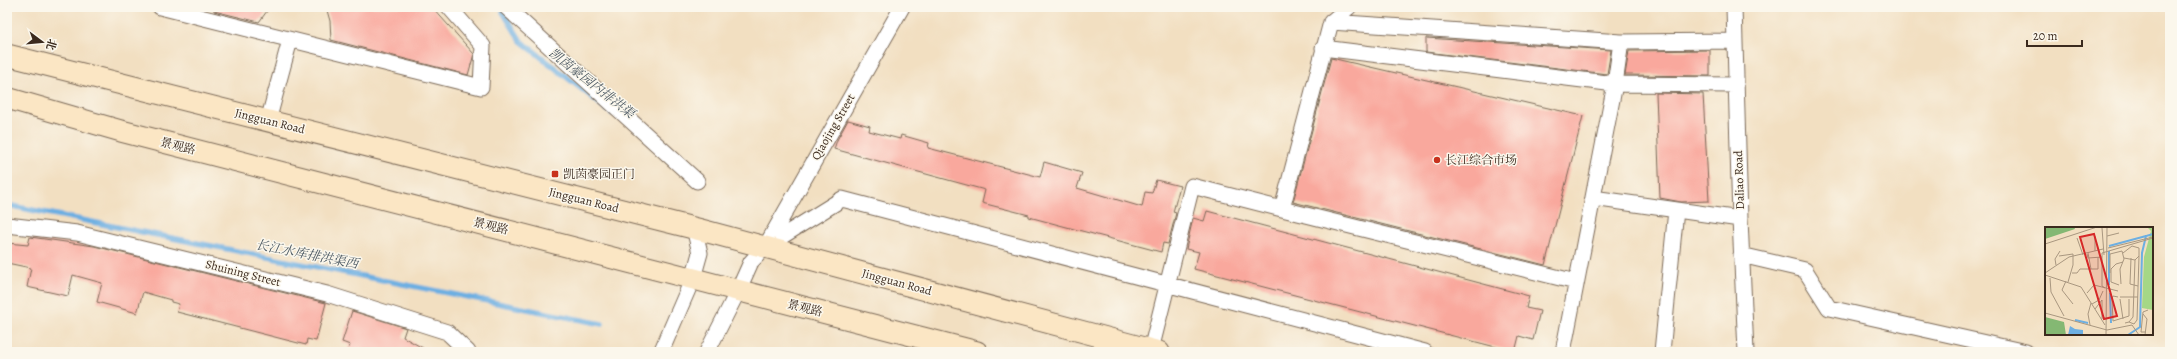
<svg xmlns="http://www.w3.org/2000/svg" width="2177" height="359" font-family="Alegreya,'Noto Serif SC',serif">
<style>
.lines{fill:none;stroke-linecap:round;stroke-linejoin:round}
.stream{stroke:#6dafe2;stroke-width:5.5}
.building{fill:#f9a89d}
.minor-casing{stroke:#7b6957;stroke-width:17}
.secondary-casing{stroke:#7b6957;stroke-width:23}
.minor{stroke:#fff;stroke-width:15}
.secondary{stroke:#fbe6c4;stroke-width:21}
.poi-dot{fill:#c8321e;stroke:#fbf7ec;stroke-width:1.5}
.labels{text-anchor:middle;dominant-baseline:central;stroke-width:3;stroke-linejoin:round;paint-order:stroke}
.street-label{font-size:12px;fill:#3b2a1e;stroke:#fbf7ec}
.poi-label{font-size:12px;fill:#3b2a1e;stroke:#fbf7ec;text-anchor:start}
.water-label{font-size:13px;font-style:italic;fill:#4c5963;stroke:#fbf7ec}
.inset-river{fill:none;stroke:#6dafe2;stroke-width:2}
.inset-road{fill:none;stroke:#a99780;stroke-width:1}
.view{fill:#d62828;fill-opacity:0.15;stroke:#d62828;stroke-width:2}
.inset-edge{fill:none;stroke:#3b2a1e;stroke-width:2}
</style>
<rect width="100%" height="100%" fill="#fbf7ec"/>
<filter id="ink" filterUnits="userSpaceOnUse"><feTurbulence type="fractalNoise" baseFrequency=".025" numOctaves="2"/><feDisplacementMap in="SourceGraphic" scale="8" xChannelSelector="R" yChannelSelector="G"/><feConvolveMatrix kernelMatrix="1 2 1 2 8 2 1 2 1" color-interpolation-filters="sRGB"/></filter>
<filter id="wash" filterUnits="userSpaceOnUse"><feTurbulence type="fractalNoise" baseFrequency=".012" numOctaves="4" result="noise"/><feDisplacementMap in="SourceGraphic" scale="16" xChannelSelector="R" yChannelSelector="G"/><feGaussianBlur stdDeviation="0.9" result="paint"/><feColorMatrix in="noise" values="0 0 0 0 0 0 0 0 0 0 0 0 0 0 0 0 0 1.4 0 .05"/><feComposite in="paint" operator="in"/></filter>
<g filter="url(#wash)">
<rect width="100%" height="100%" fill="#f2dfc1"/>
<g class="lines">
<!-- stream -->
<path class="stream" d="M503,12L521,41L612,113
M7,205L602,324"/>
</g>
<g id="blocks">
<!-- building -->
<path class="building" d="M214,7H270L259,22L214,11Z
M326,7H432L474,54L468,75L331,40L330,21Z
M1426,38L1611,50L1607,74L1426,52Z
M1710,50V76L1625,75L1629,51Z
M1331,58L1583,116L1545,265L1293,202Z
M1656,93L1703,94L1709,201L1681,202L1660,198Z
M848,120L870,126L869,131L900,139L901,135L929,143L928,148L1040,177L1044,162L1082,173L1077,188L1142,207L1145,192L1152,193L1156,180L1180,186L1173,212L1176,213L1168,244L1163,243L1161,252L1029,217V215L982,203L985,190L834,149L837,140Z
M1207,211L1529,296L1526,308L1540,311L1533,340L1519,336L1515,352L1194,269L1199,252L1186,249L1193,218L1204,221Z
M30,237L94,246L326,303L316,341L307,339L306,345L177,312L179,304L171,302V300L143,292L137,313L97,302L102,283L73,275L68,296L27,287L31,268L7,263V243L28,245Z
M352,311L406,328L403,337L430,352H347L350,345L342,342Z"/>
</g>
</g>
<g filter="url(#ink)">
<use href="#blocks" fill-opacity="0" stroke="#7b6957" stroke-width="1"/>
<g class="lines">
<!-- minor casing -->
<g class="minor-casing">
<path id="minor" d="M160,7L481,87L483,46L449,7
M506,7L697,181
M1349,7L1331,22L1282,209L1576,282
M1734,7L1740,219L1746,352
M1331,22L1621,42
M1323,48L1615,84L1736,85
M268,121L290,40
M1593,198L1740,219
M7,225L77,233L327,294L447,332L468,352
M767,244L902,7
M1741,255L1805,270L1829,308L2026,352
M1151,350L1192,186L1282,209
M661,352L693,278L700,253L694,228
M707,352L738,291L751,262L765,247L842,199L1425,352
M1563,352L1615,84L1621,42L1735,41
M1662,352L1676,210"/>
</g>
<!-- secondary casing -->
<g class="secondary-casing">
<path id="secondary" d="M7,55L701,230L1159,352
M7,98L121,131L977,352"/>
</g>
<!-- minor -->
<use href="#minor" class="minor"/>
<!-- secondary -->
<use href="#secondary" class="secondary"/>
</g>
</g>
<!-- markers -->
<g class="poi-dot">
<circle cx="1437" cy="160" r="4"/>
<rect x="551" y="170" width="8" height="8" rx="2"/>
</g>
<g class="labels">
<!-- street labels -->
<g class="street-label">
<text transform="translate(270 121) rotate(14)">Jingguan Road</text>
<text transform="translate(833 127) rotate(-60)">Qiaojing Street</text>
<text transform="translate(178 146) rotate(14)">景观路</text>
<text transform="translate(1739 180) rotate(-92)">Daliao Road</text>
<text transform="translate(584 200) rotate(14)">Jingguan Road</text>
<text transform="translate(491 226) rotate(14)">景观路</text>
<text transform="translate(243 273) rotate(14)">Shuining Street</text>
<text transform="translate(897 282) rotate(15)">Jingguan Road</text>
<text transform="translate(805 308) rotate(14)">景观路</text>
</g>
<!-- poi labels -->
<g class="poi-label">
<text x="1445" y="160">长江综合市场</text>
<text x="563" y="174">凯茵豪园正门</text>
</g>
<!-- water labels -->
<g class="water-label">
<text transform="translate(592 83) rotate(38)">凯茵豪园内排洪渠</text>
<text transform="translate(307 254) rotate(11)">长江水库排洪渠西</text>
</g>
</g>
<!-- overview -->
<g transform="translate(2045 227)">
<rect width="108" height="108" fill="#f2dfc1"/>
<path d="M102,0H108V83L97,81L99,30L106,4Z" fill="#a5d786"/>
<path d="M0,0H29L30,2L0,12ZM0,90L19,95L21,108H0Z" fill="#84b873"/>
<path d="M25,99L30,102L38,103V108H23Z" fill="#6dafe2"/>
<path class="inset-river" d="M64,19L101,9M64,24V58M65,66L66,96M30,93L43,96M83,108L95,100L97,26L101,9L108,7"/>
<path class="inset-road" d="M57,1L59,28M62,9L74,6M32,11L38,28M0,17L52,0M63,21L108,10M50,24V9M43,26L46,42M78,26L87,19L94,21V29L90,33L79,31M42,27L43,31L57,30M14,29L28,27V38L23,55M86,31L85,57L93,59M11,38L10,32L15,24M0,46L24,30L58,22M27,46H32L35,42H53V30M65,46V27L77,24L79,32L75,42L76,57M0,48L36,60L60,98M5,51L6,65L19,89M21,54L17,63L28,77M74,58L66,55V42L71,37L78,35M60,61L57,59V26L108,11M42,66L49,58L73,64M73,70L68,69L67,72L68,94L84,89V72M75,70H93M75,72L78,92M47,77L54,73L58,64M50,82L57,73V92M0,86L62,103L87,98L94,108M98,87L102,92L100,108M84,95L88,90L90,33M80,96L84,95L89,97L92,93L94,29M45,98L43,87L46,76M101,105H96L98,85L103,83M61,108L62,0"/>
<path class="view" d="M49,7L72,89L59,92L35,10Z"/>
<rect width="108" height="108" class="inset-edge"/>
</g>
<!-- margin -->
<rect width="2177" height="359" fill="none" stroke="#fbf7ec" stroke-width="24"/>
<!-- north arrow -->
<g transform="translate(42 42) rotate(106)" stroke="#fbf7ec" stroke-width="3" paint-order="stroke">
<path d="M0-3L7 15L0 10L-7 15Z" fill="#3b2a1e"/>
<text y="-6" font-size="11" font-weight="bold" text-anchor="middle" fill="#3b2a1e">北</text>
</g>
<!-- scale -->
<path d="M2027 40v6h55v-6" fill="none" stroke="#3b2a1e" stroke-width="2"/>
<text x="2033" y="40" font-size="12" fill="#3b2a1e" stroke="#fbf7ec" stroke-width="3" paint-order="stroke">20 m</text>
</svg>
